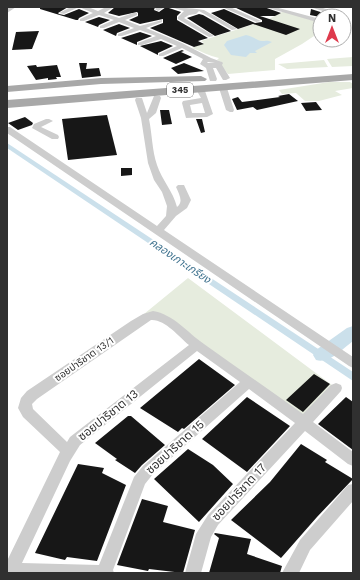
<svg xmlns="http://www.w3.org/2000/svg" width="360" height="580" font-family="'Work Sans','Noto Sans Thai',sans-serif">
<style>
.green{fill:#e6ecde}
.water{fill:#cbe0eb}
.lines{fill:none;stroke-linecap:round;stroke-linejoin:round}
.canal{fill:#cbe0eb;fill-rule:evenodd}
.river{fill:#cbe0eb;fill-rule:evenodd}
.building{fill:#171717}
.minor{fill:#cdcdcd;fill-rule:evenodd}
.primary{fill:#a8a8a8;fill-rule:evenodd}
.labels{text-anchor:middle;dominant-baseline:central;stroke-width:4;stroke-linejoin:round;paint-order:stroke}
.shield{fill:#fff;stroke:#6e6e6e;stroke-width:1}
.shield-label{font-size:9px;font-weight:bold;fill:#303030}
.street-label{font-size:10px;fill:#303030;stroke:#fff}
.water-label{font-size:11px;font-style:italic;fill:#40738f;stroke:#fff}
.near-street-label{font-size:12px;fill:#303030;stroke:#fff}
</style>
<rect width="100%" height="100%" fill="#fff"/>
<!-- green -->
<path class="green" d="M284,11L320,23V32L302,44L275,59V70L228,74L221,65V62L217,60L219,58C209,56 201,51 192,48L204,43L201,41L267,20Z
M353,57V66L332,67L327,59Z
M324,60L328,67L287,69L278,64Z
M329,82H350L353,84V88L335,91L342,95L319,101H305L296,93L282,94L279,90Z
M188,278L336,388L304,422L172,325L146,316L144,314Z"/>
<!-- water -->
<path class="water" d="M246,35C253,36 257,41 262,41C266,41 267,40 272,42L255,51L257,53H250L246,57L231,55L224,45L227,41Z"/>
<g class="lines">
<!-- canal -->
<path class="canal" d="M7,143L353,372V381L7,148Z"/>
<!-- river -->
<path class="river" d="M353,326V341C342,349 330,364 316,360L313,355L316,350L347,328Z"/>
</g>
<!-- building -->
<path class="building" d="M40,7H68L58,13L59,14L64,15L79,9L89,13L79,18L78,20H76L40,9Z
M115,7H155L154,10L159,12L166,7L181,12L177,16V20L208,38L198,41L204,44L194,47L150,28L163,23V19L140,24L129,20L138,16V13L137,12L119,16L108,13Z
M234,7H264L281,13L275,16H260L300,29L286,35L253,24L238,29L211,13L224,9L255,23L262,22V20Z
M311,9L333,16H320V17L310,15Z
M199,14L203,15L231,31L215,36L187,18Z
M99,17L110,20L99,25L98,27L85,22Z
M119,24L130,28L117,33L116,36L103,30Z
M39,31L32,49L12,50L16,32Z
M140,32L152,36L137,42V45L121,38Z
M161,41L173,46L158,53V55L140,46Z
M182,50L184,51L181,52L192,57L176,64L163,58Z
M79,63H87L86,69L99,68L101,76L82,78Z
M184,63L204,71L178,74L171,68Z
M36,65L37,67L57,65L61,77H56L57,79L48,80V78L36,80L27,66Z
M289,94L298,101L257,110L253,107L237,110L232,99L238,97L242,102L280,97L278,96Z
M316,102L322,110L306,111L301,103Z
M160,110H169L172,124L162,125Z
M107,115L117,155L68,160L62,119Z
M25,117L33,123L32,125L18,130L8,123Z
M196,119H202L205,132L201,133Z
M121,168H132V175L121,176Z
M199,359L235,385L184,429L182,428L178,432L140,408Z
M314,374L330,384L303,412L286,400Z
M247,397L290,426L247,472L202,439Z
M346,397L353,402V450L318,424Z
M128,416H131L165,445L142,465L135,473L115,460L117,459L95,443Z
M301,444L327,460L325,462L353,479L317,517L281,558L231,520L270,482Z
M188,449L213,465L233,484L199,522L154,479Z
M78,464L104,468L102,473L126,485L97,561L67,557L65,560L35,553Z
M142,499L168,506L163,522L195,530L183,573L149,569L148,571L117,565Z
M215,533L251,539L247,554L282,566L280,573H209L219,538L214,534Z"/>
<g class="lines">
<!-- minor -->
<path class="minor" d="M9,7H16L7,13V8Z
M71,7H79L64,14L59,13Z
M79,7H88L98,11L106,7H114L104,13L119,18L133,13H137V15L125,20L140,26L162,20V22L146,28L182,43L211,58L222,62L223,63L222,65L230,78L226,80H223L216,68H213L217,79L216,81H210L206,68L200,64L203,59L182,48L163,56H159V54L177,46L161,39L142,45H138V43L156,36L140,30L122,36H118V34L134,28L119,22L104,28H100V26L114,20L99,15L84,21H80V19L93,13ZM208,62L215,63H207Z
M157,7H165L158,11L155,9Z
M170,7C182,7 195,9 204,10L237,29L232,30L199,11L196,14L189,15L184,18L214,36L209,37L178,19V17L184,11Z
M222,7H230L261,21L256,22Z
M265,7H275L320,19V23Z
M310,7H320L338,13L335,15Z
M220,86H226L227,88L234,110L233,112H230L226,110L219,88Z
M198,89H201L205,91L213,114L207,117L186,118L182,103L183,101L201,98L197,91ZM202,103L205,113H192L190,105Z
M154,96H160L161,98L156,113L149,119C152,133 152,151 157,165C162,180 173,191 177,207C184,202 179,194 176,187L178,185H184L191,200L187,208L176,216L164,230L353,357V368L349,366L7,133V127H10L157,226L166,216L167,206L162,192L154,180L148,163L141,118L135,100L136,98H142L147,113Z
M46,119H49L53,121L41,127L58,135L59,137L58,139H52L32,128L34,124Z
M153,311C173,314 188,333 204,344C237,368 270,390 303,414L331,385L336,383L341,385L342,388L341,391L313,422L353,452V466L348,464L305,431L218,525L211,537L201,573H185L196,534L208,515L295,423L249,389L153,474L145,484L113,570L114,573H7V561L60,452L23,417L18,408L21,398L27,391L131,321L143,314ZM151,320C165,319 179,337 189,345L70,437L67,442L33,409L32,404L37,399ZM197,351L240,382L143,466L134,477L99,565L22,563L70,461L80,445Z
M353,484V501L310,550L299,573H282L300,540L348,485Z"/>
<!-- primary -->
<path class="primary" d="M353,74V80L7,108V100Z
M201,76L207,79L205,81L101,84L7,92V86L101,78Z"/>
</g>
<g class="labels">
<!-- shield labels -->
<rect class="shield" x="167" y="83" width="26" height="14" rx="3"/>
<g class="shield-label">
<text x="180" y="90">345</text>
</g>
<!-- street labels -->
<g class="street-label">
<text transform="translate(84 359) rotate(-35)">ซอยปาริชาต 13/1</text>
</g>
<!-- water labels -->
<g class="water-label">
<text transform="translate(180 261) rotate(34)">คลองเกาะเกรียง</text>
</g>
<!-- near-street labels -->
<g class="near-street-label">
<text transform="translate(108 415) rotate(-39)">ซอยปาริชาต 13</text>
<text transform="translate(175 447) rotate(-42)">ซอยปาริชาต 15</text>
<text transform="translate(239 492) rotate(-47)">ซอยปาริชาต 17</text>
</g>
</g>
<!-- border -->
<rect width="360" height="580" fill="none" stroke="#303030" stroke-width="16"/>
<!-- north arrow -->
<g transform="translate(332 28)"><circle r="19" fill="#ffffff" stroke="#acacac"/>
<path d="M0-3L7 15L0 10L-7 15Z" fill="#de3a4c"/>
<text y="-6" font-size="11" font-weight="bold" text-anchor="middle" fill="#303030">N</text>
</g>
</svg>
